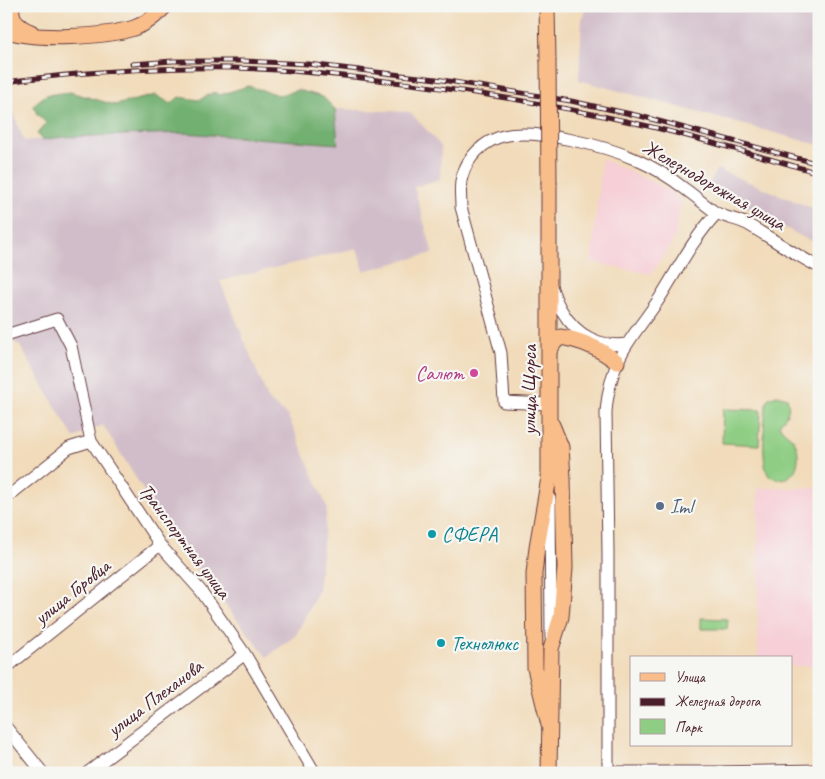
<svg xmlns="http://www.w3.org/2000/svg" width="825" height="779" font-family="Caveat,sans-serif">
<style>
.built{fill:#f6cfd7}
.industrial{fill:#d1bdc9}
.green{fill:#8ecd83;stroke:#6c7657}
.forest{fill:#72b071;stroke:#5e684e}
.lines{fill:none;stroke-linecap:round;stroke-linejoin:round}
.minor-casing{stroke:#633b40;stroke-width:13}
.major-casing{stroke:#633b40;stroke-width:17}
.minor{stroke:#fff;stroke-width:11}
.major{stroke:#f8bd89;stroke-width:15}
.rail-casing{stroke:#4a1f2b;stroke-width:5}
.rail{stroke:#f6f6f2;stroke-width:3;stroke-dasharray:9;stroke-linecap:butt}
.major-bridge-casing{stroke:#633b40;stroke-width:17;stroke-linecap:butt}
.major-bridge{stroke:#f8bd89;stroke-width:15}
.hotel-dot{fill:#d1479c;stroke:#f6f6f2;stroke-width:2}
.service-dot{fill:#5c6f8a;stroke:#f6f6f2;stroke-width:2}
.culture-dot{fill:#0f9aa8;stroke:#f6f6f2;stroke-width:2}
.labels{text-anchor:middle;dominant-baseline:central;stroke-width:4.5;stroke-linejoin:round;paint-order:stroke}
.street-label{font-size:20px;fill:#4a1f2b;stroke:#f6f6f2}
.hotel-label{font-size:20px;fill:#b23c85;stroke:#f6f6f2;text-anchor:end}
.service-label{font-size:20px;fill:#4e5e75;stroke:#f6f6f2;text-anchor:start}
.culture-label{font-size:20px;fill:#0d838f;stroke:#f6f6f2;text-anchor:start}
</style>
<rect width="100%" height="100%" fill="#f6f6f2"/>
<filter id="ink" filterUnits="userSpaceOnUse"><feTurbulence type="fractalNoise" baseFrequency=".02" numOctaves="2"/><feDisplacementMap in="SourceGraphic" scale="10" xChannelSelector="R" yChannelSelector="G"/><feConvolveMatrix kernelMatrix="1 2 1 2 8 2 1 2 1" color-interpolation-filters="sRGB"/></filter>
<filter id="wash" filterUnits="userSpaceOnUse"><feTurbulence type="fractalNoise" baseFrequency=".0096" numOctaves="4" result="noise"/><feDisplacementMap in="SourceGraphic" scale="20" xChannelSelector="R" yChannelSelector="G"/><feGaussianBlur stdDeviation="1.12" result="paint"/><feColorMatrix in="noise" values="0 0 0 0 0 0 0 0 0 0 0 0 0 0 0 0 0 1.4 0 .05"/><feComposite in="paint" operator="in"/></filter>
<g filter="url(#wash)">
<rect width="100%" height="100%" fill="#f1dbba"/>
<!-- built -->
<path class="built" d="M602,159L664,187L681,200L675,238L651,274L591,262Z
M758,488H817V521L819,522V666H791V658H758Z"/>
<!-- industrial -->
<path class="industrial" d="M587,6H819V145L579,80L582,18Z
M335,109L410,112L441,146L440,179L414,187L433,253L364,271L357,248L220,281L269,401L288,416L327,507L318,591L296,635L267,657L177,544L103,425L74,438L20,346L6,336V113L13,112L24,141L63,137L183,133L338,144Z
M717,169L819,211V243L808,240L708,186Z"/>
<!-- green -->
<path class="green" d="M777,395L787,398C791,410 787,416 779,424C782,433 793,435 796,445C803,465 792,487 769,476C760,463 765,421 766,404L769,398Z
M723,409L761,410L759,445L722,443Z
M701,618L728,619L727,629H701Z"/>
<!-- forest -->
<path class="forest" d="M248,86L279,95L298,90L323,97L335,109L338,144L183,133L63,137L42,140L37,134L46,123L37,114L33,105L46,95L70,92L115,105L156,95L171,104L179,97L199,100L214,92L220,95Z"/>
</g>
<g filter="url(#ink)">
<g class="lines">
<!-- minor casing -->
<g class="minor-casing">
<path id="minor" d="M551,286C554,294 557,304 562,311C576,335 600,348 627,344
M6,335L57,319L71,346L91,441L160,545L201,591L245,654L315,773
M548,404L504,402L501,353L461,207C461,197 459,186 462,177C467,157 484,141 503,136C536,128 606,146 637,160C653,167 671,178 685,189C695,196 705,205 715,212C725,218 737,219 747,224C771,238 794,254 819,267
M6,498L69,448L91,441
M550,499L551,638
M6,668L160,545
M6,727L43,773
M608,772H714L819,770
M87,773L245,654
M608,773V553L606,412C608,387 614,364 628,343C638,327 651,312 661,296C679,267 693,239 717,213"/>
</g>
<!-- major casing -->
<g class="major-casing">
<path id="major" d="M12,6C10,20 19,28 31,32
M547,6L548,60
M6,30C34,41 105,37 134,28C146,24 156,16 165,6
M549,184V478L537,547L534,574L535,668L549,725
M549,351L554,343L560,337C582,340 599,348 617,362
M549,773L551,649L561,617L565,568L563,478L561,447L552,425"/>
</g>
<!-- minor -->
<use href="#minor" class="minor"/>
<!-- major -->
<use href="#major" class="major"/>
<!-- rail casing -->
<g class="rail-casing">
<path id="rail" d="M132,64L173,61H243L308,64L436,79L571,101L640,116L819,164
M6,82C81,72 158,67 233,68C282,69 330,74 378,80C464,90 550,104 635,123C697,137 758,156 819,173"/>
</g>
<!-- rail -->
<use href="#rail" class="rail"/>
<!-- major-bridge casing -->
<g class="major-bridge-casing">
<path id="major-bridge" d="M548,60L549,184"/>
</g>
<!-- major-bridge -->
<use href="#major-bridge" class="major-bridge"/>
</g>
</g>
<!-- markers -->
<circle class="hotel-dot" cx="474" cy="373" r="5"/>
<circle class="service-dot" cx="660" cy="506" r="5"/>
<g class="culture-dot">
<circle cx="432" cy="534" r="5"/>
<circle cx="441" cy="643" r="5"/>
</g>
<g class="labels">
<!-- street labels -->
<g class="street-label">
<text transform="translate(714 185) rotate(30)">Железнодорожная улица</text>
<text transform="translate(529 390) rotate(-90)">улица Щорса</text>
<text transform="translate(185 541) rotate(53)">Транспортная улица</text>
<text transform="translate(72 592) rotate(-39)">улица Горовца</text>
<text transform="translate(155 698) rotate(-37)">улица Плеханова</text>
</g>
<!-- hotel labels -->
<g class="hotel-label">
<text x="464" y="373">Салют</text>
</g>
<!-- service labels -->
<g class="service-label">
<text x="670" y="506">Iml</text>
</g>
<!-- culture labels -->
<g class="culture-label">
<text x="442" y="534">СФЕРА</text>
<text x="451" y="643">Технолюкс</text>
</g>
</g>
<!-- margin -->
<rect width="825" height="779" fill="none" stroke="#f6f6f2" stroke-width="25"/>
<!-- legend -->
<rect x="630" y="656" width="162" height="90" fill="#f6f6f2" stroke="#b1a0a2"/>
<rect x="640" y="673" width="25" height="8" fill="#f8bd89" stroke="#b1a0a2"/>
<text x="675" y="682" font-size="15" fill="#4a1f2b">Улица</text>
<rect x="640" y="698" width="25" height="8" fill="#4a1f2b" stroke="#b1a0a2"/>
<text x="675" y="706" font-size="15" fill="#4a1f2b">Железная дорога</text>
<rect x="640" y="719" width="25" height="15" fill="#8ecd83" stroke="#b1a0a2"/>
<text x="675" y="732" font-size="15" fill="#4a1f2b">Парк</text>
</svg>
